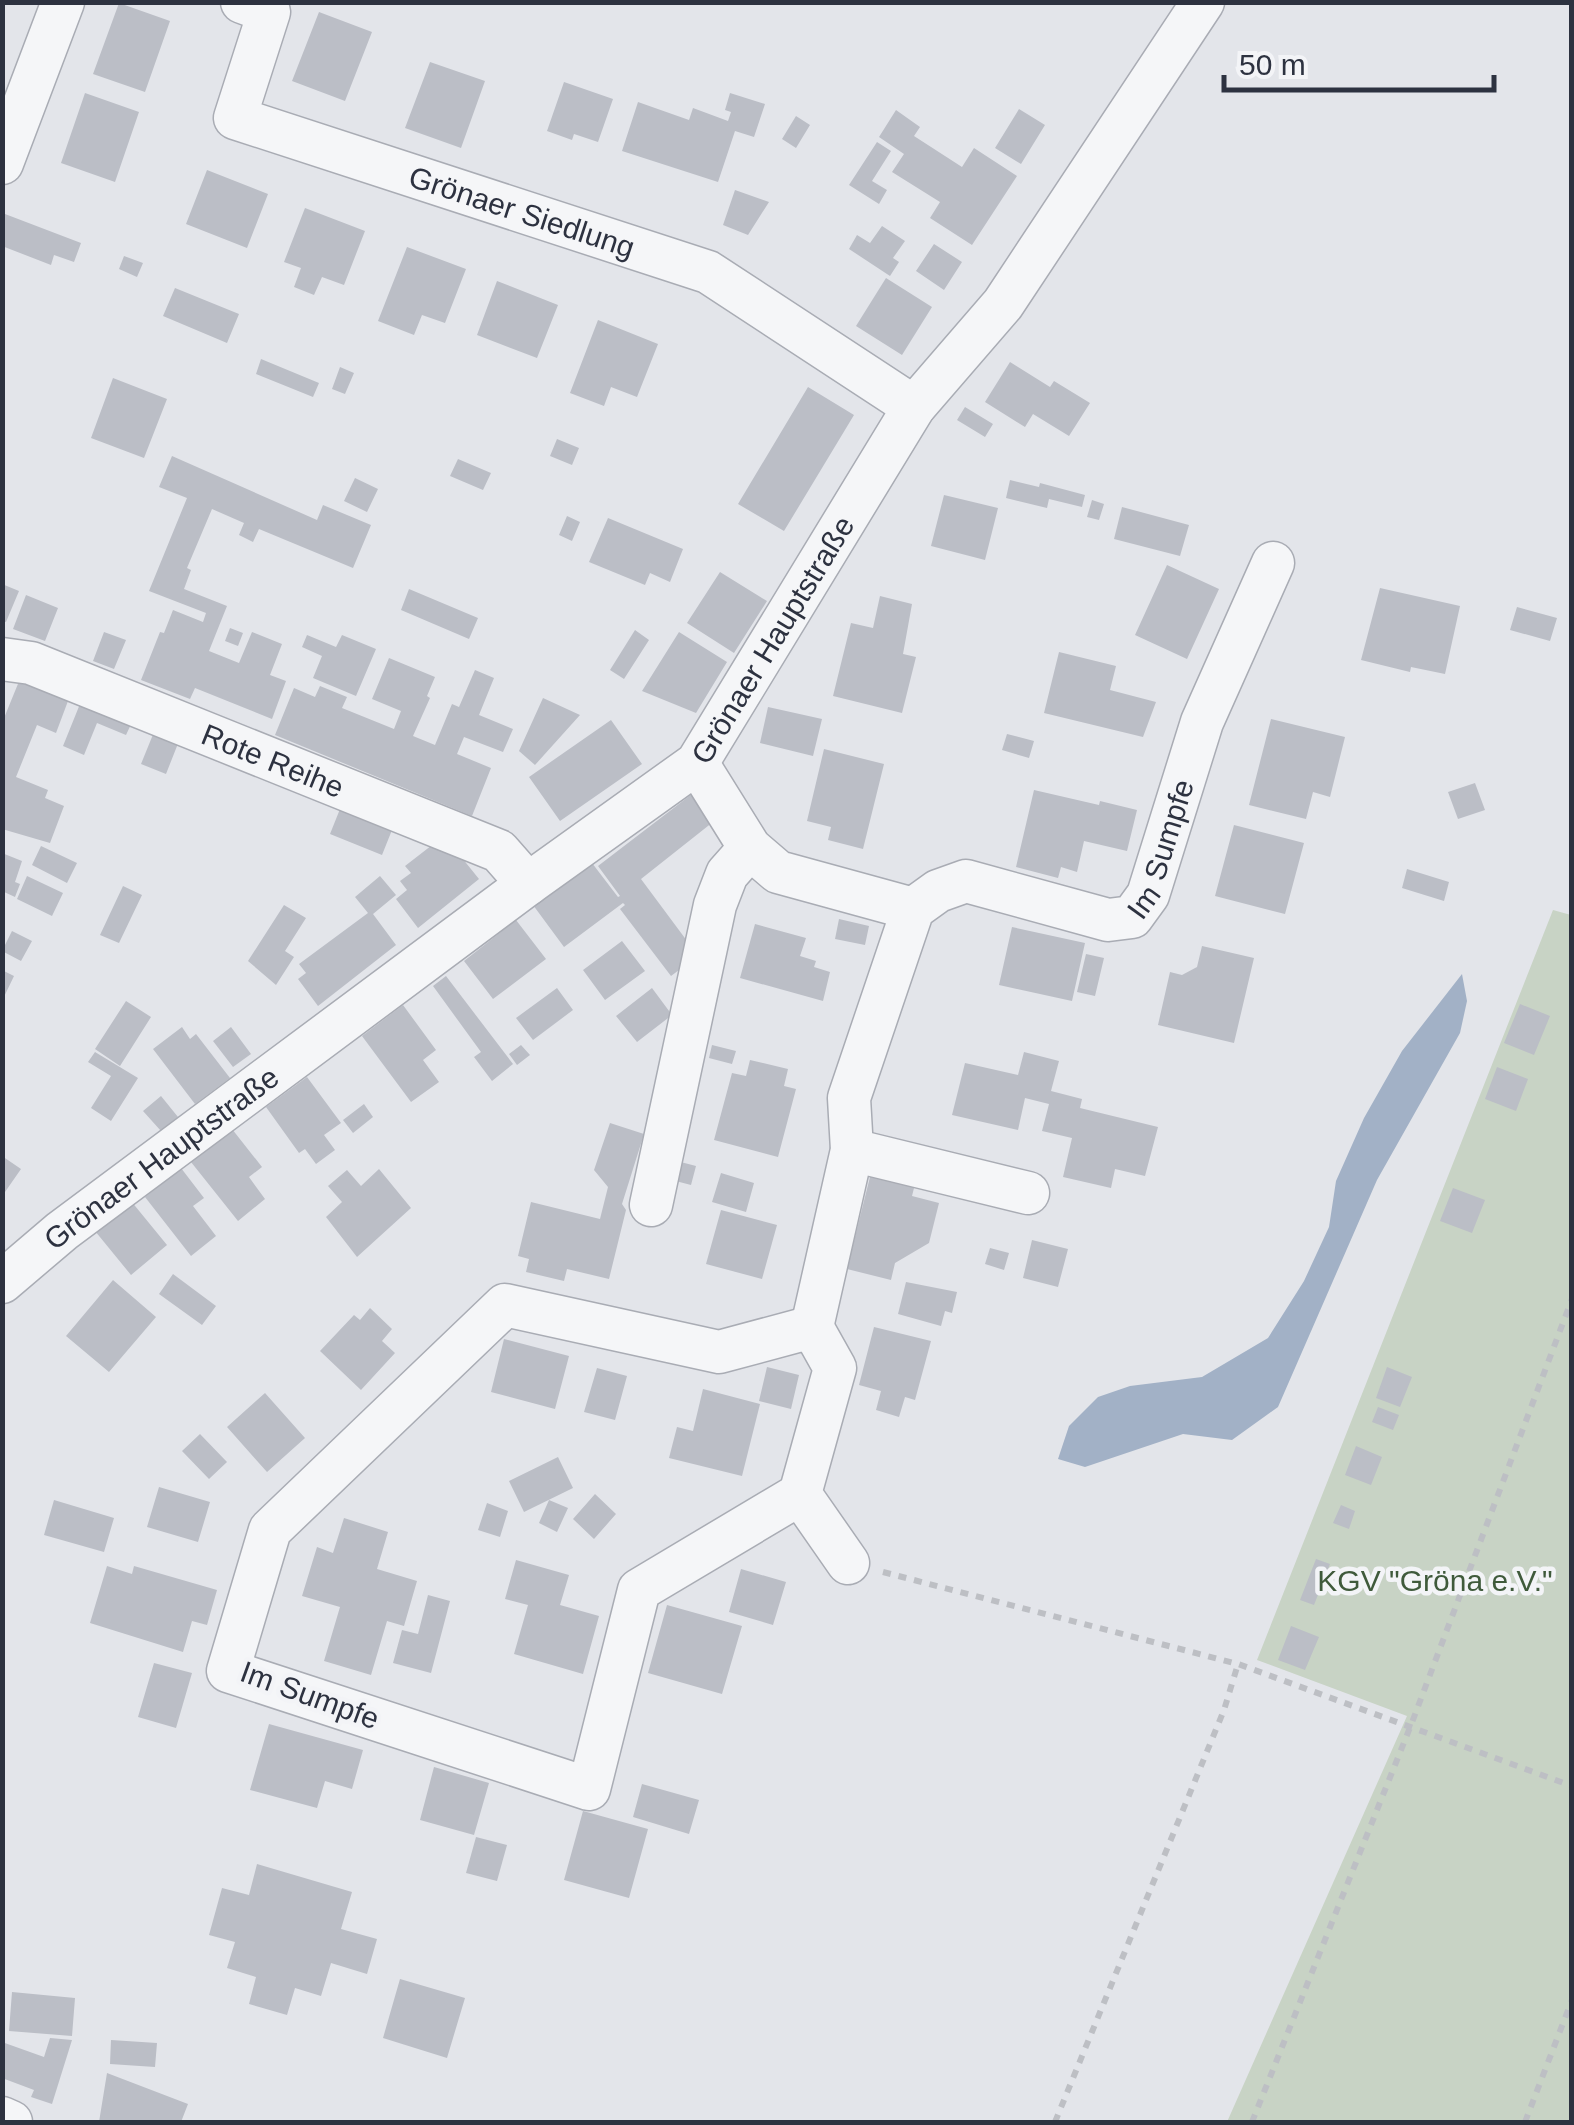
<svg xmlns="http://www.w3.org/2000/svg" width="1574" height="2125" font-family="Helvetica,sans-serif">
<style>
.green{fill:#c8d3c5}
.water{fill:#a2b1c6}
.building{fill:#bbbec6}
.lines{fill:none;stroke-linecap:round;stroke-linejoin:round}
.street-casing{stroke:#a9acb4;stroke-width:45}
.path{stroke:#bdbfc4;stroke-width:6;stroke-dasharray:8 8;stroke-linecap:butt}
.street{stroke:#f5f6f8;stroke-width:42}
.labels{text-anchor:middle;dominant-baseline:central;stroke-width:9;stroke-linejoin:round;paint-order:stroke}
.street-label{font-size:30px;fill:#2d3240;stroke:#f3f4f7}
.park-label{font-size:30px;fill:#3f5a3b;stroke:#f3f4f7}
</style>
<rect width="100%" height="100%" fill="#e3e5ea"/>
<!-- green -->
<path class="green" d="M1553,910L1571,915V2122H1227L1407,1716L1257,1660Z"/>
<!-- water -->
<path class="water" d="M1462,974L1467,1001L1460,1033L1377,1180L1278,1407L1232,1440L1183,1434L1085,1467L1058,1459L1069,1426L1098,1397L1130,1386L1202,1377L1268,1338L1304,1281L1329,1227L1336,1181L1364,1118L1402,1051Z"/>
<!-- building -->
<path class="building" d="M119,3L170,21L145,92L93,74Z
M319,12L372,32L345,101L292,81Z
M430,62L485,81L461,148L405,128Z
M564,82L613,99L598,142L574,134L572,140L547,131Z
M85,93L139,112L115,182L61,163Z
M730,93L765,104L754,137L735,131L718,182L622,151L638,102L689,120L693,108L728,121L731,112L725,110Z
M1019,109L1045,125L1021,164L995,148Z
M896,110L920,127L914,136L962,167L974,148L1017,176L972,245L930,218L940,202L892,172L904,154L879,137Z
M796,116L810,125L796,148L782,139Z
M877,142L891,151L872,181L887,190L879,204L849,185Z
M207,170L268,194L247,248L186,224Z
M735,190L769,202L748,235L723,225Z
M305,208L365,231L344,285L322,277L314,295L294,287L301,268L284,262Z
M5,214L81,243L74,262L54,255L51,265L2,246Z
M882,226L905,241L893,258L899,262L890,276L849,249L857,235L870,243Z
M934,244L962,262L944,290L916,271Z
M407,247L466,269L445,323L422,315L414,335L378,321Z
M124,256L143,263L137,277L119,269Z
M886,278L932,307L902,355L856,326Z
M497,281L558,305L537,358L477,335Z
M175,288L239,314L227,343L163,316Z
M598,320L658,344L637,397L611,387L604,406L570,393Z
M261,359L319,383L313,397L256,374Z
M1010,362L1050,387L1054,381L1090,403L1069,436L1033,414L1025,427L985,402Z
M340,367L354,373L345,394L332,389Z
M113,378L167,399L144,458L91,438Z
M808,387L854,415L784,531L738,504Z
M965,407L993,424L985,437L957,420Z
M557,439L579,448L572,465L550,456Z
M172,456L317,520L323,505L371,525L353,568L259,529L253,542L239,535L244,523L212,509L187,568L191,570L184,589L227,606L209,651L239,663L252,632L282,644L270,675L286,681L272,719L195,688L190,699L141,680L160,632L164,633L173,610L203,622L206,613L149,591L187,498L159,487Z
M458,459L491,473L483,490L450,476Z
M355,478L378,489L367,512L344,501Z
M1010,480L1039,487L1040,483L1085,495L1082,507L1049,499L1047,508L1006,498Z
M944,495L998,508L985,560L931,546Z
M1092,500L1104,504L1099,520L1087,517Z
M1122,507L1189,525L1180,556L1114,539Z
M567,516L580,522L572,541L559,535Z
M608,518L683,549L670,582L650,573L645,585L589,562Z
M1167,565L1219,589L1187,659L1135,635Z
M720,572L767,601L734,653L687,623Z
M2,584L19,591L6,622L2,621Z
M1380,588L1460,606L1445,674L1411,667L1410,672L1361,660Z
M409,589L478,618L469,639L401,610Z
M26,595L58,608L45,641L13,629Z
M880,596L912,604L903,654L916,657L902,713L833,696L851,623L873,628Z
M1517,607L1557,618L1550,641L1510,630Z
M230,628L243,633L238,646L225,641Z
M635,630L649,640L624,679L610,670Z
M104,632L126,640L114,669L93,661Z
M679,632L727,662L696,713L642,691Z
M307,635L336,647L342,635L376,649L356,696L313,678L322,656L302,647Z
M1059,652L1116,666L1110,690L1156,702L1143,737L1044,713Z
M389,658L435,677L427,696L430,698L413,736L435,745L452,704L459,707L475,670L494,678L479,715L513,729L503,752L464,737L457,754L491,768L472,816L275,735L294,688L315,697L320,686L347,697L342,708L394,729L401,711L372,699Z
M22,674L71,693L56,733L37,725L16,777L48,790L45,798L64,806L50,843L2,829V723Z
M543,698L580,715L535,765L519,751Z
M82,699L133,720L126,735L97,723L84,755L63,746Z
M768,707L822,719L813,756L760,743Z
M1271,719L1345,737L1330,797L1313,792L1306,819L1249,805Z
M611,720L642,764L560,821L529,777Z
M154,732L179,741L166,774L141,764Z
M1007,734L1034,741L1029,758L1002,750Z
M824,749L884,764L863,849L828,840L831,827L807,821Z
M1475,783L1485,810L1458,819L1448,792Z
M1034,790L1099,805L1100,801L1137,810L1127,851L1084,841L1077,872L1061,867L1058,878L1016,867Z
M692,794L713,822L641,879L693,949L691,961L671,976L620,909L625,905L623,903L564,947L533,905L592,863L618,897L620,896L598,866Z
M342,804L394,825L382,855L330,834Z
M1234,825L1304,843L1285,914L1215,896Z
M436,842L454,848L479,879L418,928L396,899L407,890L400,881L411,873L405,866Z
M41,846L77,863L67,883L32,865Z
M2,853L22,861L15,882L20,884L15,897L2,891Z
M1407,869L1449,882L1444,901L1402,888Z
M27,876L63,893L52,916L17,899Z
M380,876L396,895L373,914L396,945L318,1006L298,979L306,973L299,964L368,913L355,897Z
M123,886L142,895L119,943L100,935Z
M284,905L306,918L285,951L294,957L276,985L248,961Z
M839,919L869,926L865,945L835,939Z
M516,920L546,959L493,999L464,961Z
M755,924L806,938L800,956L816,961L814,967L830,972L823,1001L740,978Z
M1012,927L1085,943L1072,1001L999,985Z
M12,931L32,941L21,961L2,951Z
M622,941L645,971L605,1000L583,970Z
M1202,946L1254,958L1234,1043L1158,1025L1170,972L1182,975L1197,967Z
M1086,954L1104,958L1095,996L1077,992Z
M2,970L14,976L2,1001Z
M446,976L513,1064L492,1081L474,1057L481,1052L433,986Z
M557,988L573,1010L533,1040L516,1018Z
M652,988L672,1015L637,1042L616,1016Z
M126,1001L151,1017L120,1066L95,1049Z
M1520,1004L1550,1016L1534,1055L1504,1043Z
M403,1005L436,1050L423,1060L439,1082L411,1102L362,1036Z
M182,1027L190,1039L196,1034L230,1078L195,1104L153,1049Z
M231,1027L251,1054L233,1067L213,1041Z
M521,1045L530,1055L517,1065L509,1054Z
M712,1045L736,1051L732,1064L709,1058Z
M95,1052L138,1078L111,1121L91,1108L111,1076L88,1062Z
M1024,1052L1059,1061L1051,1091L1082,1099L1080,1108L1158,1127L1145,1176L1115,1169L1111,1188L1063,1177L1072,1138L1042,1131L1049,1104L1025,1098L1018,1130L952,1115L965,1063L1018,1075Z
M750,1060L788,1069L784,1086L796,1089L778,1157L714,1140L732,1073L746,1076Z
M1497,1067L1528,1079L1516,1111L1485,1099Z
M307,1077L341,1123L324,1135L335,1150L316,1164L305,1149L299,1153L266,1107Z
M161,1096L178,1117L161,1131L143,1111Z
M364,1104L373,1117L353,1133L343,1120Z
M610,1123L644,1134L622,1204L626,1210L609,1279L567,1269L564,1281L526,1272L529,1259L518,1256L531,1202L600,1219L608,1187L594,1170Z
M232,1129L262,1167L249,1177L265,1199L238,1221L191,1162Z
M2,1156L21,1169L5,1192L2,1191Z
M673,1160L696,1166L691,1185L668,1179Z
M181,1168L204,1198L193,1206L216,1236L191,1256L145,1197Z
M379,1169L411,1208L357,1257L326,1217L342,1202L328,1186L347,1170L361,1186Z
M721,1173L754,1183L746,1212L712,1202Z
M871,1173L915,1184L912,1196L939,1203L929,1243L895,1263L891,1280L847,1269Z
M1453,1188L1485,1200L1472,1233L1440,1221Z
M131,1201L167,1245L131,1275L95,1231Z
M721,1210L777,1225L762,1279L706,1264Z
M1032,1240L1068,1249L1058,1287L1023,1278Z
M990,1248L1009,1253L1004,1270L985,1264Z
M173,1274L216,1306L202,1325L159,1294Z
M113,1280L156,1317L109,1372L66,1336Z
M906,1282L957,1292L952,1313L945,1311L941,1326L898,1314Z
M370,1308L392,1329L382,1341L395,1353L361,1390L320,1351L354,1315L360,1320Z
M874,1327L931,1341L915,1400L905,1397L899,1417L876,1410L881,1391L859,1385Z
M504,1339L569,1356L555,1409L491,1392Z
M767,1367L799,1375L791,1409L759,1401Z
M1387,1367L1412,1377L1400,1407L1376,1398Z
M597,1368L627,1376L615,1420L584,1412Z
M703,1389L760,1404L742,1476L669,1458L677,1427L693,1431Z
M265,1393L305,1438L267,1472L227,1427Z
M1378,1407L1399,1415L1393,1430L1372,1422Z
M200,1434L227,1462L209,1479L182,1451Z
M1356,1446L1382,1457L1371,1485L1345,1475Z
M558,1457L573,1488L524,1512L509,1481Z
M159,1487L210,1502L198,1542L147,1527Z
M595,1494L616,1514L594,1539L573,1519Z
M54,1500L114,1518L104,1552L44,1535Z
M549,1500L568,1508L557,1532L539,1523Z
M487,1503L508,1511L500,1537L478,1530Z
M1341,1505L1355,1511L1349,1529L1333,1523Z
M344,1518L388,1532L377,1569L417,1581L404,1626L387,1621L371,1675L324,1661L340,1607L302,1596L317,1547L333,1553Z
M1316,1559L1330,1564L1314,1605L1300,1600Z
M516,1560L569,1575L560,1605L599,1616L583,1674L514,1654L528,1605L505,1599Z
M107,1566L132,1574L134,1566L217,1590L207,1625L192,1621L183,1652L90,1623Z
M741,1569L786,1582L773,1625L729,1612Z
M428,1595L450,1601L431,1673L393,1663L402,1630L418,1634Z
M667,1605L742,1626L722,1694L648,1673Z
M1291,1626L1319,1637L1305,1670L1278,1660Z
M154,1663L192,1673L176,1728L138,1717Z
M269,1724L363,1750L352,1789L325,1781L317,1808L250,1790Z
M434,1767L489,1783L474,1835L420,1820Z
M642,1784L699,1800L689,1834L633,1817Z
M583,1811L648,1829L629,1898L564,1880Z
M476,1837L507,1845L497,1881L466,1873Z
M257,1864L352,1892L341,1929L377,1939L367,1974L331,1963L321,1996L295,1988L287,2015L249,2004L256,1977L227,1968L235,1942L209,1935L222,1888L249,1895Z
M400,1979L465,1998L447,2058L383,2038Z
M12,1992L75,1998L72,2036L9,2031Z
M50,2038L72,2040L52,2104L31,2097L34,2090L2,2078V2042L44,2057Z
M111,2040L157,2043L155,2067L110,2064Z
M107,2073L188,2104L181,2122H99Z"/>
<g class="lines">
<!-- street casing -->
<g class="street-casing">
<g id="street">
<path id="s1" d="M242,2L269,12L235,118L708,272L914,407"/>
<path d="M2,163L63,2"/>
<path id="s2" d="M2,659L31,663L499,851L528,884"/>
<path d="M697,763L750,848L778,872L913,909"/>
<path d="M852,1150L1028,1193"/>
<path d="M651,1205L715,905L727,874L750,848"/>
<path id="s3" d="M2,1282L62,1231L528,884L697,763L914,407L1003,304L1203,2"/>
<path id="s4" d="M812,1327L852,1150L849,1098L913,909L938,891L966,881L1108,920L1132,917L1148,895L1202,722L1273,563"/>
<path d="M800,1494L639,1590L589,1789L228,1671L270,1530L505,1305L719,1352L812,1327L835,1368L800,1494L848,1563"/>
<path d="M2,2118L11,2122"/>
</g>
</g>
<!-- path -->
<path class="path" d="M883,1572L1238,1664L1572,1786
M1055,2122L1224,1710L1238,1664
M1252,2122L1411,1725L1572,1299
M1525,2122L1572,2000"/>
<!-- street -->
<use href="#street" class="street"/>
</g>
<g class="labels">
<!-- street labels -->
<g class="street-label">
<text stroke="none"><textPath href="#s1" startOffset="442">Grönaer Siedlung</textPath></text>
<text stroke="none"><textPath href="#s3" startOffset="1012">Grönaer Hauptstraße</textPath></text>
<text stroke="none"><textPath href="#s2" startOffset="290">Rote Reihe</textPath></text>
<text stroke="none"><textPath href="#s4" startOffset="740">Im Sumpfe</textPath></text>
<text stroke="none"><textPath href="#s3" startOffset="202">Grönaer Hauptstraße</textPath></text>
<text transform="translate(310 1695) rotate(20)">Im Sumpfe</text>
</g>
<!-- park labels -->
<g class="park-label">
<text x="1435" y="1580">KGV "Gröna e.V."</text>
</g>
</g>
<!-- border -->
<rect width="1574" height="2125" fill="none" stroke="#2d3240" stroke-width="10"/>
<!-- scale -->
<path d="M1224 75v15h270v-15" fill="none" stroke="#2d3240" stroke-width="5"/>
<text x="1239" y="75" font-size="30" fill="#2d3240" stroke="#f3f4f7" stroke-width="8" paint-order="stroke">50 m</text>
</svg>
